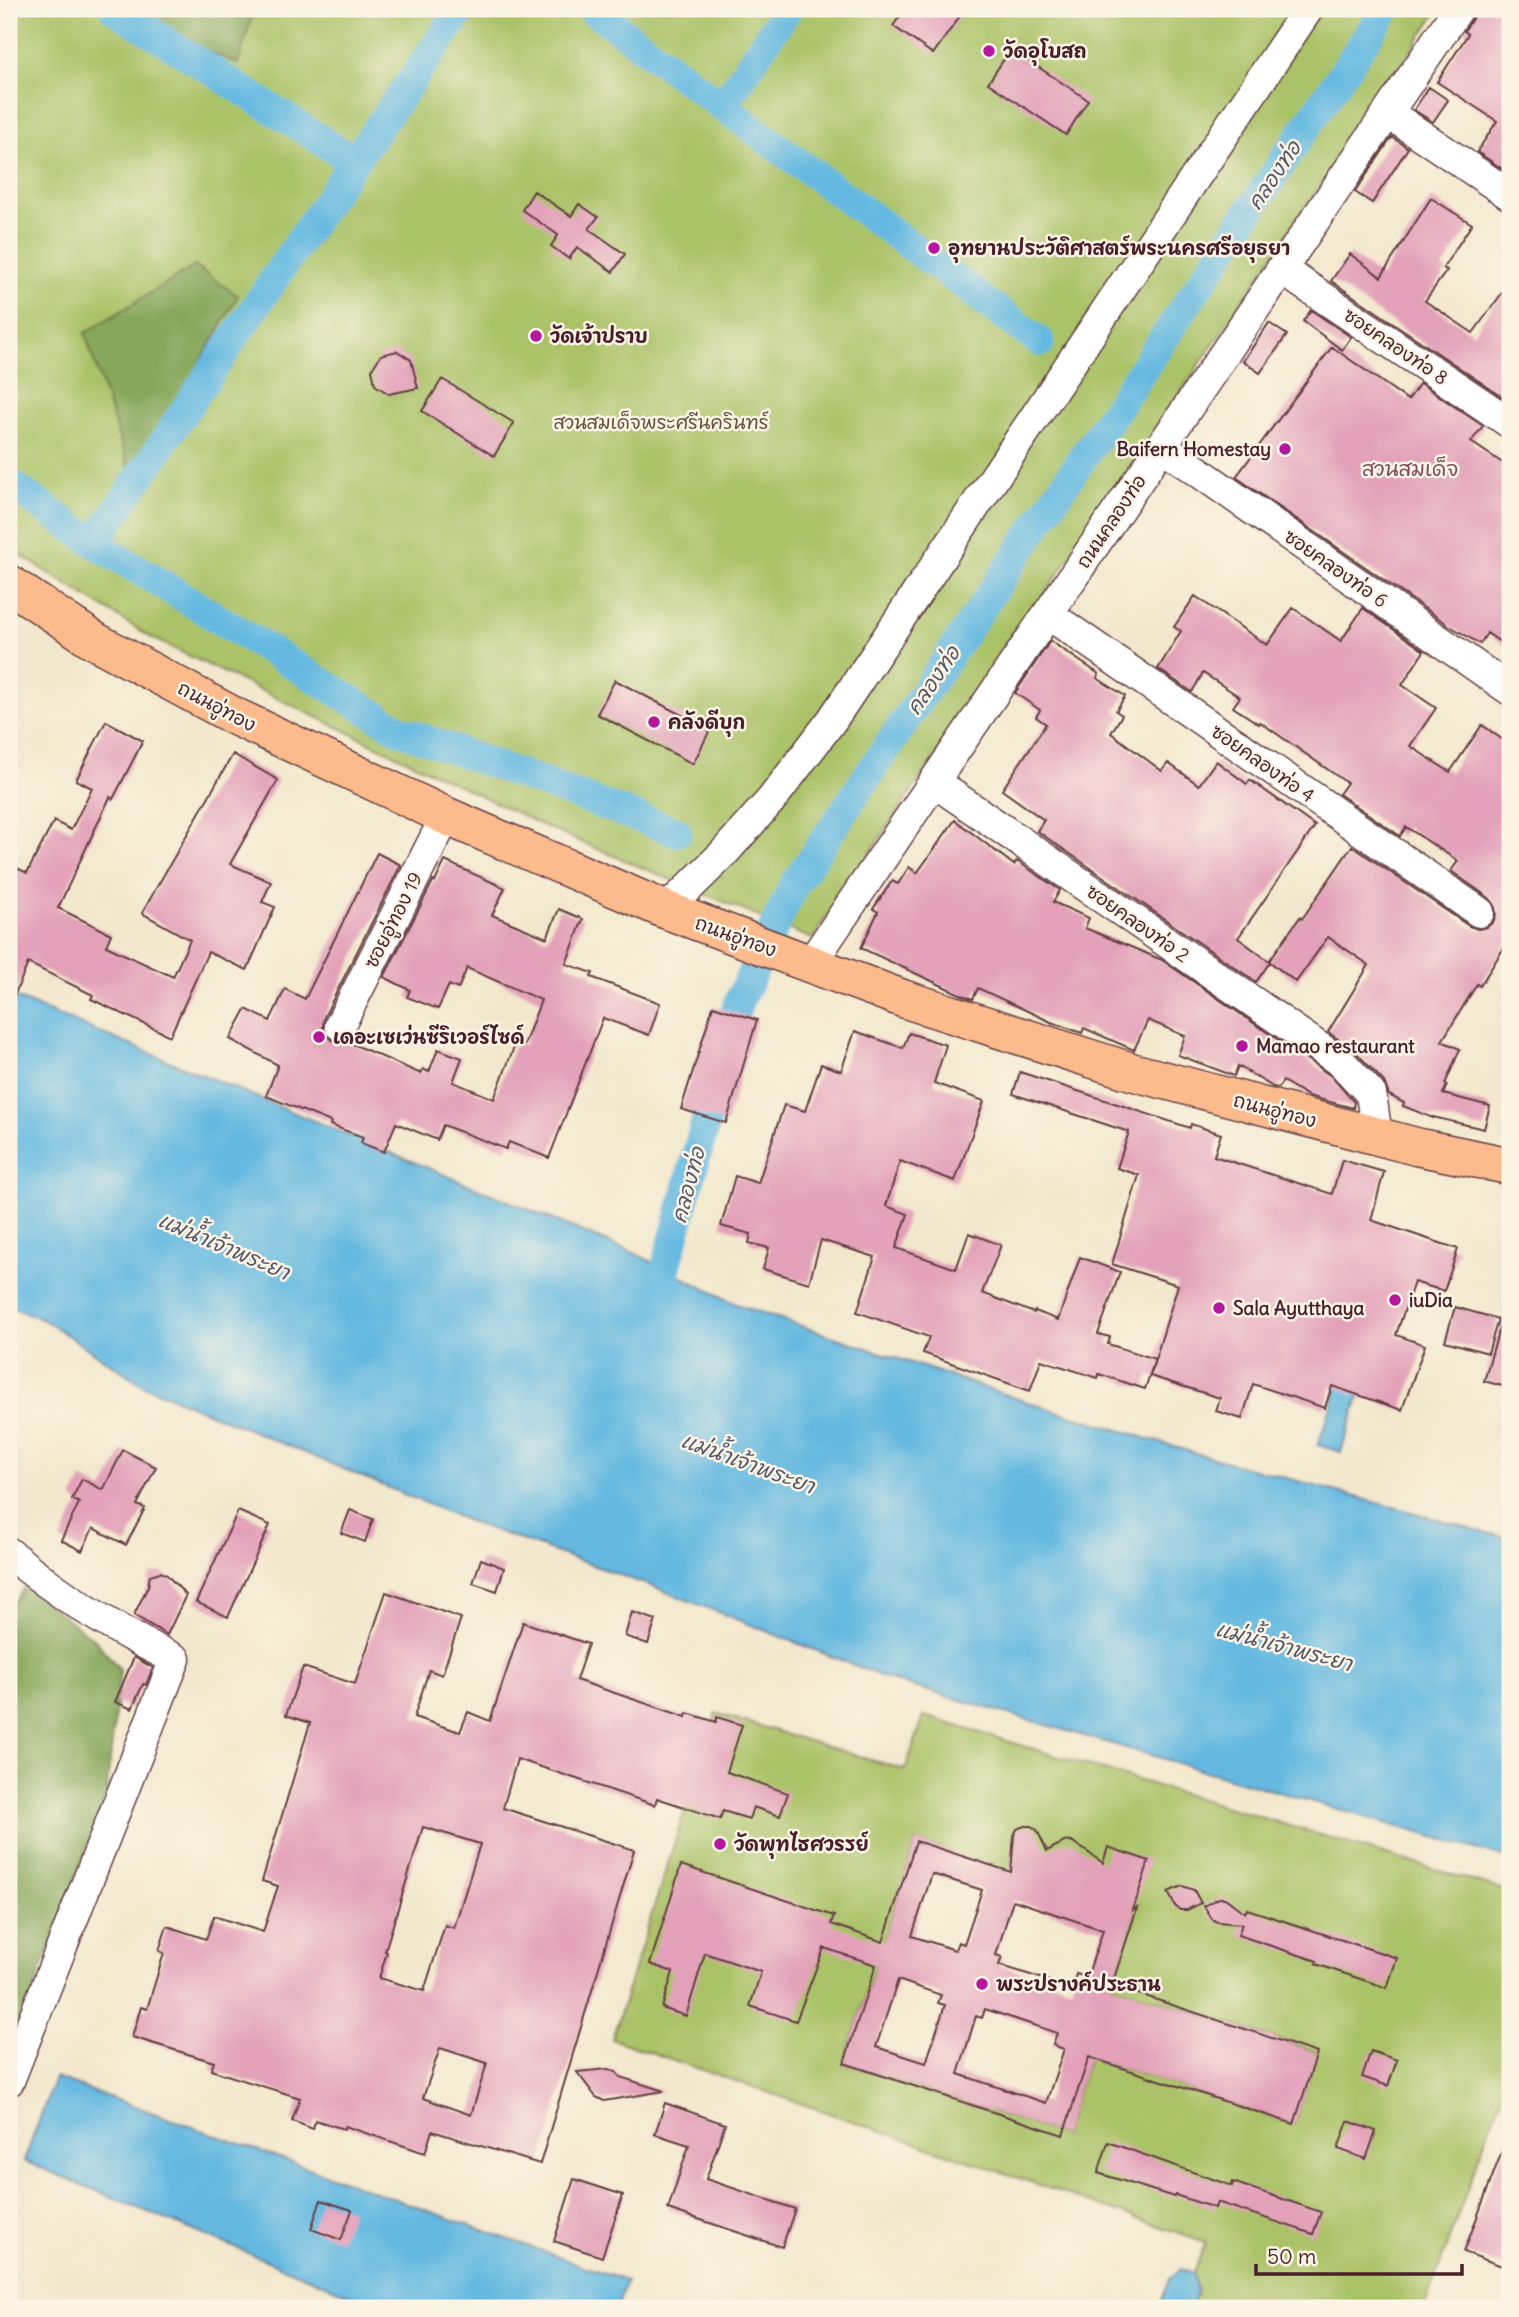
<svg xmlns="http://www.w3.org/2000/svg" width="1519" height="2317" font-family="Delius,'Playpen Sans Thai',sans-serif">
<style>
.green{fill:#aac268;stroke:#7a704a;stroke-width:2;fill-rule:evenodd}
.forest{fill:#87a85c;stroke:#686444;stroke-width:2}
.water{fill:#65b9e1;stroke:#586c86;stroke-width:2}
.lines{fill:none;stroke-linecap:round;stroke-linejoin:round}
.canal{stroke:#65b9e1;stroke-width:30}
.building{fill:#e3a2ba;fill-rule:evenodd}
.minor-casing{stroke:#633d43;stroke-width:33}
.major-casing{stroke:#633d43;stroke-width:40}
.minor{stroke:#fff;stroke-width:30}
.major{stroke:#fbbb8d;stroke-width:37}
.poi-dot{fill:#b5179e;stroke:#fcf5e5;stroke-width:2.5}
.labels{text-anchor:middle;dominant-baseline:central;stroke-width:5;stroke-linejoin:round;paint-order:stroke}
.poi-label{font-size:19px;font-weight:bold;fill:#4a1f2b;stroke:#fcf5e5;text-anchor:start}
.street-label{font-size:19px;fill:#4a1f2b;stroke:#fcf5e5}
.park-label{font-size:19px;fill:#67503d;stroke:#fcf5e5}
.water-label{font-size:21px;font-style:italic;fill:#53556b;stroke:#fcf5e5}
.neighbourhood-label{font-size:21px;fill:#804d5d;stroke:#fcf5e5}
</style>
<rect width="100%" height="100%" fill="#fcf5e5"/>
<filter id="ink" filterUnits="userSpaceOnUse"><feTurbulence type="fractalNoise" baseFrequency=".0143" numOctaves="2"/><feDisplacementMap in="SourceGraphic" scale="14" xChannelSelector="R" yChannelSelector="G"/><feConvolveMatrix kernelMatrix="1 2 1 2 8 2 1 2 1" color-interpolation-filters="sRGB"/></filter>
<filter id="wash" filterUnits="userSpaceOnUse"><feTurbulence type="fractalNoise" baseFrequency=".00686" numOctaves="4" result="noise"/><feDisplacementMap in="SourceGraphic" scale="28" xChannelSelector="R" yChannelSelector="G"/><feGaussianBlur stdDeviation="1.57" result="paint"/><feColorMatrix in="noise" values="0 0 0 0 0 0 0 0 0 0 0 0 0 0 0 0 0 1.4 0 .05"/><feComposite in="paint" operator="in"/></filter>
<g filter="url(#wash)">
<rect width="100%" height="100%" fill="#f3e8cd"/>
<!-- green -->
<path class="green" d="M9,9H1439L812,939L548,828L152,638L9,548Z
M716,1713L905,1770L924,1716L1510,1892V2072L1424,2308H1191L1197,2291L1193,2274L1206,2242L612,2039ZM916,1841L1135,1913L1112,1985L1316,2052L1294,2124L1089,2057L1063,2135L844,2063Z"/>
<!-- forest -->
<path class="forest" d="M110,9H254L238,64Z
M195,266L238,296L133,480L85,333Z
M25,1587L94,1639L120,1669L106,1796L9,2057V1609Z"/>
<!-- water -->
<path class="water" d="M9,995L634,1253L736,1304L1027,1402L1195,1453L1510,1539V1859L894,1681L654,1587L473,1523L145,1386L44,1320L9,1306Z
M1340,1380L1362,1388L1341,1452L1318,1445Z
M55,2078L626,2281L617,2308H382L24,2161Z
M1181,2269L1193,2274L1197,2291L1191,2308H1159L1170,2278Z"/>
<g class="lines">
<!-- canal -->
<path class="canal" d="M115,9L354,161
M592,9L1040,342
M722,107L787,9
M9,483L95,543L400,730L677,832
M95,543L354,161L462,9
M655,1308L738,1003L794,885L1386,9"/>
</g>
<g id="blocks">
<!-- building -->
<path class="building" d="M905,9H965L933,54L893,26Z
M1475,9H1510V174L1477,152L1497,121L1437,82L1468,34L1464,31L1472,19Z
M1011,49L1088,100L1066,135L988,83Z
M1429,87L1448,100L1433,122L1414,110Z
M1392,137L1408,148L1372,203L1355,192Z
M534,191L571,216L579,204L598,217L589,229L625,254L613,272L577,247L569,259L551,246L558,235L522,210Z
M1431,198L1472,224L1443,268L1447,270L1425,301L1473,333L1510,282V402L1331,281L1350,254L1381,277Z
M1311,310L1351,337L1342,350L1303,321Z
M1269,323L1287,335L1260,373L1243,361Z
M1332,347L1408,400L1420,383L1483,426L1471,442L1510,468V649L1487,633L1480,644L1450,626L1236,477Z
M397,351L411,360L418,388L389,394L375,385L372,369L381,355Z
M442,379L514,423L494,456L422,411Z
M1195,596L1267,645L1293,608L1341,641L1363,608L1424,651L1402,685L1436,708L1410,746L1450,772L1482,725L1510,745V938L1480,986L1477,984L1442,1041L1460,1049L1445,1084L1447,1085L1443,1094L1490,1106L1484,1129L1433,1117V1118L1403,1106L1404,1103L1389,1095L1384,1082L1355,1051L1328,1032L1369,965L1328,937L1296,982L1270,962L1256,982L1037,831L1044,820L1002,790L1046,724L1036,717L1040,710L1015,693L1050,641L1099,674L1097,678L1125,696L1116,711L1122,715L1111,733L1162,771L1168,763L1199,785L1216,761L1247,784L1250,780L1315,826L1238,938L1269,961L1300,917L1302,919L1352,846L1469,926L1478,929L1487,927L1493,922L1496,914L1494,904L1489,898L1451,871L1458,861L1406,827L1400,836L1339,794L1347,783L1260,722L1259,724L1233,707L1240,697L1203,673L1192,692L1158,669L1181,631L1174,627Z
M615,680L710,730L693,764L597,714Z
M106,721L143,741L113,799L110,797L58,908L111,934L106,946L173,977L190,940L142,913L233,754L278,780L230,864L271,882L262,902L275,907L247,970L208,952L170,1036L91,999L93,995L28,963L9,1008V864L27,873L54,821L71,830L92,788L76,780Z
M955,820L1014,865L1017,861L1060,890L1053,902L1089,918L1085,928L1162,960L1331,1076L1354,1102L1353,1108L1308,1096L1283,1081L1278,1088L1273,1087L1238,1066L1234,1076L1178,1055L1185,1036L1148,1020L1134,1050L1084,1028L1082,1033L1051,1022L978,988L973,999L962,995L861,948L878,912L873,909L892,881L898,884L909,867L917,873Z
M377,853L401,865L324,1017L323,1027L326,1035L332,1040L340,1042L346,1041L421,1074L423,1069L429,1072L438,1049L462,1058L453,1082L494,1099L516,1042L524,1045L541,1000L467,968L458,989L449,985L438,1009L407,997L410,990L384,977L433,881L435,882L445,861L505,888L492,915L547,938L559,909L583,919L566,964L593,973L591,977L660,1003L649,1035L603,1018L549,1158L509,1142L506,1149L443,1125L437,1140L396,1123L384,1152L361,1143L363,1137L330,1125L331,1122L266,1096L278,1065L230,1039L246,1009L270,1021L285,989L305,999Z
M713,1006L757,1020L726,1123L681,1109Z
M855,1031L903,1048L909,1033L946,1045L934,1083L984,1101L955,1181L900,1161L886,1206L908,1214L896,1248L956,1269L969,1233L1001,1245L982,1293L1034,1313L1035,1311L1058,1320L1080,1257L1120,1272L1098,1334L1110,1337L1108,1344L1155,1359L1145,1389L1099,1374L1098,1378L1041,1360L1030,1391L923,1353L929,1337L857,1312L875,1257L821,1240L809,1283L763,1269L769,1248L749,1243L751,1234L721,1226L735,1176L758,1183L784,1105L805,1111L821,1064L841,1071Z
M1020,1072L1190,1128L1191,1124L1221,1134L1214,1156L1332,1194L1342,1160L1384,1172L1371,1220L1458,1249L1444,1291L1414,1282L1396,1335L1425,1345L1402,1410L1332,1386L1325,1408L1253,1384L1242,1419L1216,1411L1220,1398L1150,1376L1178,1285L1112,1264L1139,1175L1117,1168L1129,1132L1013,1094Z
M1455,1307L1498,1319L1488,1353L1445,1341Z
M1504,1312L1510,1313V1388L1484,1381Z
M123,1450L156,1467L137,1505L145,1508L126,1545L93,1528L82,1551L61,1540L79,1503L72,1499L82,1479L103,1490Z
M350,1510L373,1519L365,1542L341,1533Z
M238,1511L270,1525L228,1617L196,1602Z
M481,1559L504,1568L497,1591L473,1583Z
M160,1572L166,1574L186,1595L167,1635L134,1615L148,1586L150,1575Z
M386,1592L461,1618L442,1675L429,1670L414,1717L460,1732L468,1712L490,1721L523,1622L588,1644L576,1680L686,1717L687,1713L716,1722L717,1717L742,1725L727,1772L788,1793L780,1816L753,1807L749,1819L723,1811L720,1819L657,1798L655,1805L517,1759L503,1808L634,1850L540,2164L432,2131L425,2153L345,2126L344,2129L315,2120L313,2129L292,2121L300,2098L211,2070L214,2062L132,2037L141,2007L147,2009L164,1953L159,1951L167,1926L206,1939L214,1916L263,1932L278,1886L262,1881L310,1723L286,1715L303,1667L355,1684ZM423,1827L480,1844L454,1928L445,1925L424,1991L379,1978L387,1952L385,1951ZM440,2048L487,2063L471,2115L423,2098Z
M632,1612L656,1620L648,1644L625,1636Z
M134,1657L153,1668L146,1685L143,1684L132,1709L115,1702Z
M1024,1826H1031L1037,1830L1047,1851L1066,1841L1073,1842L1103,1863L1108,1847L1149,1861L1133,1910L1137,1908L1112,1985L1317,2053L1294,2124L1089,2057L1063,2135L844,2063L876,1965L824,1948L796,2021L750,2006L761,1972L705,1953L686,2016L662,2008L673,1972L650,1964L681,1865L834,1916L831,1924L883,1942L916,1841L1011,1872L1014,1835L1017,1829ZM932,1874L982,1890L964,1944L958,1942L955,1950L912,1936ZM1013,1900L1103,1930L1087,1977L1076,1974L1072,1988L999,1965L1002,1957L996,1955ZM898,1980L941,1995L938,2003L945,2005L926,2063L876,2047ZM985,2009L1057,2033L1053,2045L1064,2049L1046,2103L958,2074L976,2016L982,2018Z
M1182,1886L1194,1890L1201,1903L1187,1910H1180L1175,1906L1168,1892Z
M1219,1898H1225L1245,1913L1247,1909L1397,1958L1387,1988L1316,1964L1317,1961L1238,1935L1242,1924L1217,1922L1212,1919L1204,1906Z
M1371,2051L1397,2060L1388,2086L1362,2077Z
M608,2069L616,2072L620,2077L664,2091L604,2101L596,2097L577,2072Z
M665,2103L725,2124L706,2179L795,2209L782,2247L668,2209L689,2145L655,2134Z
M1348,2121L1376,2131L1366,2159L1338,2149Z
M1508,2135H1510V2269L1464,2252Z
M1108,2142L1232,2186L1233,2182L1321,2212L1313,2234L1217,2202L1215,2208L1175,2195L1174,2197L1098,2173Z
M574,2179L623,2195L602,2257L554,2241Z
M321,2200L352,2210L341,2240L311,2229Z"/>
</g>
</g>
<g filter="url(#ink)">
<use href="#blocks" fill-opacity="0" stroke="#633d43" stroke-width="2"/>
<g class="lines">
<!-- minor casing -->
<g class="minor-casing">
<path id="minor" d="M1388,113L1510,195
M1281,269L1510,423
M1162,446L1510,690
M1048,614L1479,912
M934,782L1342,1063L1371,1094L1377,1136
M666,910L722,855L772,799L832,720L1308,9
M811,963L1458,9
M340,1025L446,816
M9,1553C60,1596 115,1630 175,1659L9,2081"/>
</g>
<!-- major casing -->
<g class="major-casing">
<path id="major" d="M9,584L95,641L234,716L446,816L666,910L904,999L1133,1072L1418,1147L1510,1166"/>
</g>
<!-- minor -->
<use href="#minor" class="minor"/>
<!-- major -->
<use href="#major" class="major"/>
</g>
</g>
<!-- markers -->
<g class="poi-dot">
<circle cx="989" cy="51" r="7"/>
<circle cx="934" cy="248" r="7"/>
<circle cx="536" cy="336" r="7"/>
<circle cx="1285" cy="449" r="7"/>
<circle cx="654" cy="722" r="7"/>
<circle cx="319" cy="1037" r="7"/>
<circle cx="1242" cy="1046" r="7"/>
<circle cx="1395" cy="1300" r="7"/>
<circle cx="1219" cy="1308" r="7"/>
<circle cx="720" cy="1844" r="7"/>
<circle cx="982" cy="1984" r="7"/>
</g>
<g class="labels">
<!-- poi labels -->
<g class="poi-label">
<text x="1003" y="51">วัดอุโบสถ</text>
<text x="948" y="248">อุทยานประวัติศาสตร์พระนครศรีอยุธยา</text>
<text x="550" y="336">วัดเจ้าปราบ</text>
<text x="1271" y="449" text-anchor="end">Baifern Homestay</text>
<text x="668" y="722">คลังดีบุก</text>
<text x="333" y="1037">เดอะเซเว่นซีริเวอร์ไซด์</text>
<text x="1256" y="1046">Mamao restaurant</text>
<text x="1409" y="1300">iuDia</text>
<text x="1233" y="1308">Sala Ayutthaya</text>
<text x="734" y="1844">วัดพุทไธศวรรย์</text>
<text x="996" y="1984">พระปรางค์ประธาน</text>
</g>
<!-- street labels -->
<g class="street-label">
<text transform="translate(1396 346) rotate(34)">ซอยคลองท่อ 8</text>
<text transform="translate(1111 521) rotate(-56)">ถนนคลองท่อ</text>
<text transform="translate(1336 568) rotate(35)">ซอยคลองท่อ 6</text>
<text transform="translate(217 706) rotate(28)">ถนนอู่ทอง</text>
<text transform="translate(1263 763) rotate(35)">ซอยคลองท่อ 4</text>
<text transform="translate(393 920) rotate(-63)">ซอยอู่ทอง 19</text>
<text transform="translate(1138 923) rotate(35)">ซอยคลองท่อ 2</text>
<text transform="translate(736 936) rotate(20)">ถนนอู่ทอง</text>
<text transform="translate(1275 1110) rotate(15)">ถนนอู่ทอง</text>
</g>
<!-- park labels -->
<g class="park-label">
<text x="661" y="422">สวนสมเด็จพระศรีนครินทร์</text>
</g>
<!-- water labels -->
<g class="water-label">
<text transform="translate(1274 175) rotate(-56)">คลองท่อ</text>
<text transform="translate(933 680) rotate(-56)">คลองท่อ</text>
<text transform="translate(688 1185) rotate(-75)">คลองท่อ</text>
<text transform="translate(224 1246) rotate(23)">แม่น้ำเจ้าพระยา</text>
<text transform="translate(748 1463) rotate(20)">แม่น้ำเจ้าพระยา</text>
<text transform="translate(1284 1646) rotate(15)">แม่น้ำเจ้าพระยา</text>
</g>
<!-- neighbourhood labels -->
<g class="neighbourhood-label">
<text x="1410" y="468">สวนสมเด็จ</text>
</g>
</g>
<!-- margin -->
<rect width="1519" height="2317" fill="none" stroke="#fcf5e5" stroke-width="35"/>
<!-- scale -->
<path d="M1256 2264v10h206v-10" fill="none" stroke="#4a1f2b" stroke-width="3.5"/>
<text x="1267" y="2264" font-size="21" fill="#4a1f2b" stroke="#fcf5e5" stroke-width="5" paint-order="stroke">50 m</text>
</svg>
